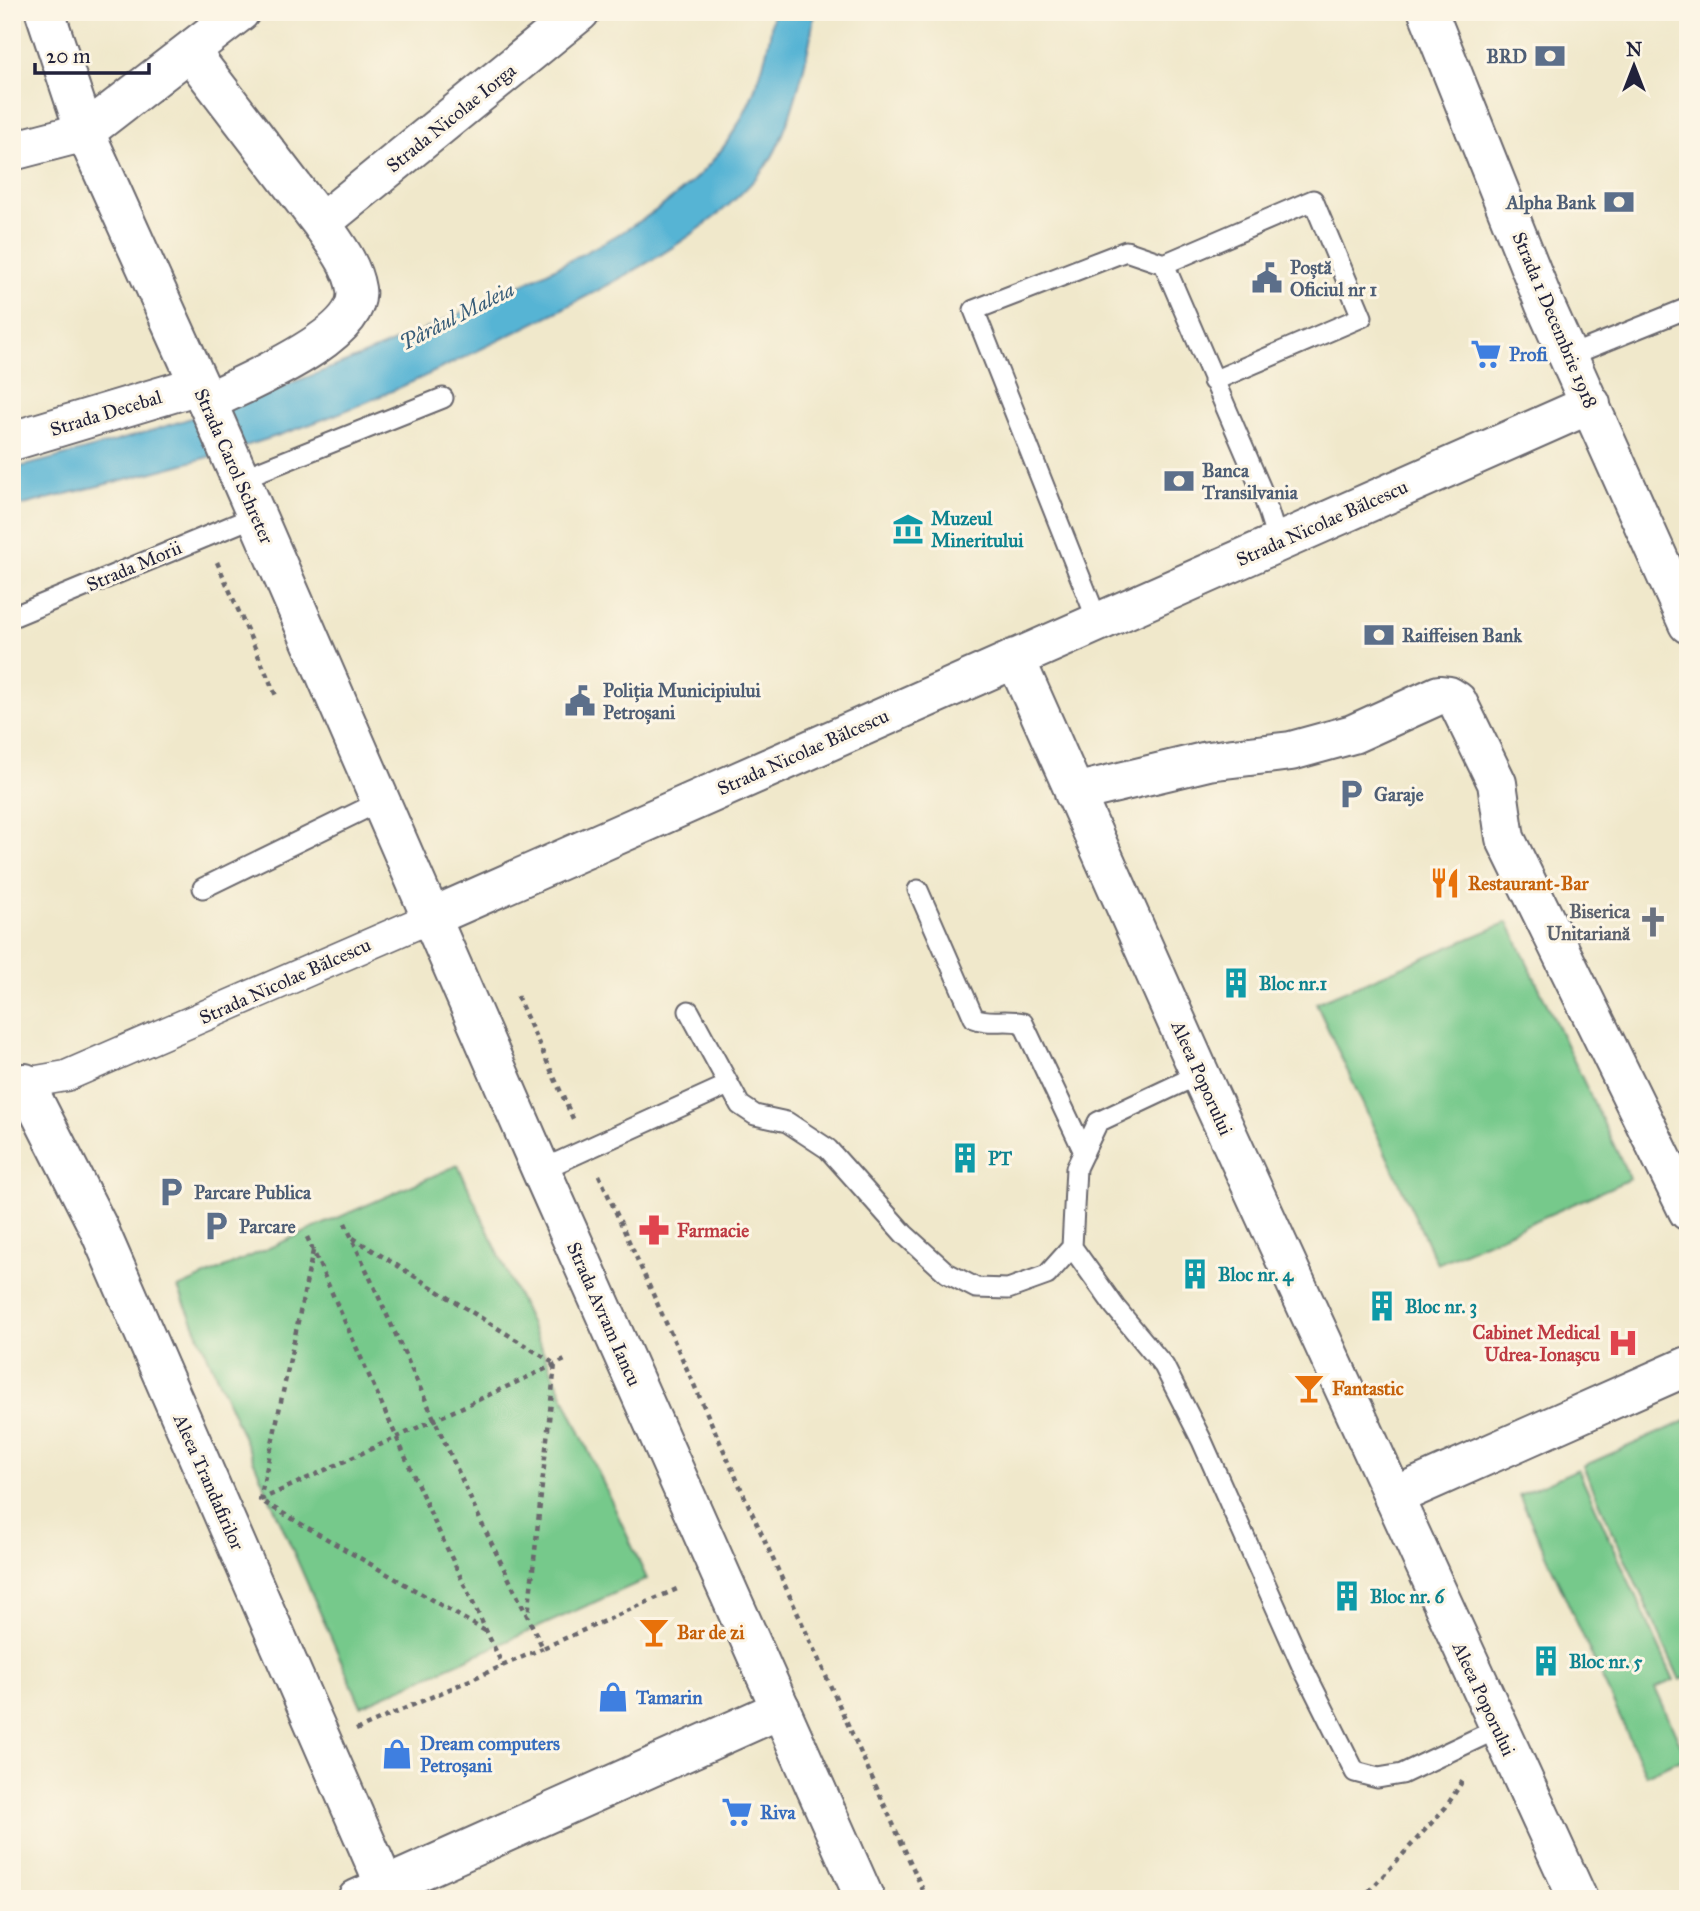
<svg xmlns="http://www.w3.org/2000/svg" width="1700" height="1911" font-family="'IM FELL Great Primer',serif">
<style>
.green{fill:#76c98b;stroke:#4c7663;stroke-width:2}
.water{fill:#56b4d4;stroke:#3c6b88;stroke-width:2}
.lines{fill:none;stroke-linecap:round;stroke-linejoin:round}
.service-casing{stroke:#6a676d;stroke-width:23}
.pedestrian-casing{stroke:#6a676d;stroke-width:33}
.minor-casing{stroke:#6a676d;stroke-width:42}
.tertiary-casing{stroke:#6a676d;stroke-width:42}
.secondary-casing{stroke:#6a676d;stroke-width:42}
.path{stroke:#6a676d;stroke-width:4.5;stroke-dasharray:5 5;stroke-linecap:butt}
.service{stroke:#fff;stroke-width:19}
.pedestrian{stroke:#fff;stroke-width:30}
.minor{stroke:#fff;stroke-width:38}
.tertiary{stroke:#fff;stroke-width:38}
.secondary{stroke:#fff;stroke-width:38}
.labels{text-anchor:middle;dominant-baseline:central;stroke-width:6;stroke-linejoin:round;paint-order:stroke}
.service-label{font-size:19px;font-weight:bold;fill:#4e5e75;stroke:#fcf5e5;text-anchor:start}
.street-label{font-size:19px;fill:#22223b;stroke:#fcf5e5}
.shop-label{font-size:19px;font-weight:bold;fill:#366cbe;stroke:#fcf5e5;text-anchor:start}
.culture-label{font-size:19px;font-weight:bold;fill:#0d838f;stroke:#fcf5e5;text-anchor:start}
.food-label{font-size:19px;font-weight:bold;fill:#c56008;stroke:#fcf5e5;text-anchor:start}
.worship-label{font-size:19px;font-weight:bold;fill:#5b616d;stroke:#fcf5e5;text-anchor:end}
.health-label{font-size:19px;font-weight:bold;fill:#be3a42;stroke:#fcf5e5;text-anchor:start}
.water-label{font-size:21px;font-style:italic;fill:#375c78;stroke:#fcf5e5}
</style>
<rect width="100%" height="100%" fill="#fcf5e5"/>
<filter id="ink" filterUnits="userSpaceOnUse"><feTurbulence type="fractalNoise" baseFrequency=".0143" numOctaves="2"/><feDisplacementMap in="SourceGraphic" scale="14" xChannelSelector="R" yChannelSelector="G"/><feConvolveMatrix kernelMatrix="1 2 1 2 8 2 1 2 1" color-interpolation-filters="sRGB"/></filter>
<filter id="wash" filterUnits="userSpaceOnUse"><feTurbulence type="fractalNoise" baseFrequency=".00686" numOctaves="4" result="noise"/><feDisplacementMap in="SourceGraphic" scale="28" xChannelSelector="R" yChannelSelector="G"/><feGaussianBlur stdDeviation="1.57" result="paint"/><feColorMatrix in="noise" values="0 0 0 0 0 0 0 0 0 0 0 0 0 0 0 0 0 1.4 0 .05"/><feComposite in="paint" operator="in"/></filter>
<g filter="url(#wash)">
<rect width="100%" height="100%" fill="#f0e8cb"/>
<!-- green -->
<path class="green" d="M1508,922L1630,1179L1437,1264L1316,1003Z
M458,1165L647,1579L361,1706L178,1288Z
M1688,1420V1677L1680,1680L1583,1466Z
M1578,1469L1674,1680L1655,1688L1686,1757L1646,1775L1519,1495Z"/>
<!-- water -->
<path class="water" d="M773,12H814C811,49 789,133 768,163C720,228 629,275 558,311C476,352 393,394 308,425C212,460 111,482 12,508V469C192,425 369,360 535,278C593,249 659,217 704,170C744,129 768,69 773,12Z"/>
</g>
<g filter="url(#ink)">
<g class="lines">
<!-- service casing -->
<g class="service-casing">
<path id="service" d="M1164,264L1261,489L1278,542
M1569,356L1688,308
M240,479L443,398
M12,617L256,516
M1098,622L974,310L1126,251L1164,264L1313,200L1362,317L1213,381
M203,888L381,801
M918,890L974,1018C990,1025 1005,1018 1023,1023L1084,1152
M689,1011L740,1105L755,1115L787,1122L828,1149L904,1234L947,1273L976,1288L1008,1289L1047,1275L1072,1247
M1200,1074L1098,1122L1076,1168L1072,1247L1115,1307L1164,1366L1202,1441L1302,1666L1355,1772L1378,1778L1402,1774L1497,1729
M541,1170L728,1085"/>
</g>
<!-- pedestrian casing -->
<g class="pedestrian-casing">
<path id="pedestrian" d="M25,1083L66,1076L432,917"/>
</g>
<!-- minor casing -->
<g class="minor-casing">
<path id="minor" d="M191,53L321,223L580,12
M207,402C242,384 364,336 356,289C352,264 335,244 321,223
M12,441L199,385
M1015,658L1200,1074L1578,1899
M1074,793L1208,761L1291,751L1353,734L1439,695L1449,696L1457,701L1497,783L1505,838L1688,1211
M432,917L1591,404
M12,1090L25,1083L98,1227L385,1886
M1393,1497L1688,1366
M357,1899L781,1709"/>
</g>
<!-- tertiary casing -->
<g class="tertiary-casing">
<path id="tertiary" d="M45,12L85,132L207,402L541,1170L865,1899
M12,151L85,132L240,12"/>
</g>
<!-- secondary casing -->
<g class="secondary-casing">
<path id="secondary" d="M1428,12L1545,305L1688,624"/>
</g>
<!-- path -->
<path class="path" d="M217,562L277,698
M517,996L575,1123
M599,1175L927,1899
M345,1223L483,1526L543,1648L677,1589
M307,1237L434,1521L503,1666
M353,1238L555,1364L528,1616
M313,1251L260,1500L487,1632
M260,1500L567,1359
M356,1730L543,1648
M1362,1899L1446,1807L1465,1777"/>
<!-- service -->
<use href="#service" class="service"/>
<!-- pedestrian -->
<use href="#pedestrian" class="pedestrian"/>
<!-- minor -->
<use href="#minor" class="minor"/>
<!-- tertiary -->
<use href="#tertiary" class="tertiary"/>
<!-- secondary -->
<use href="#secondary" class="secondary"/>
</g>
</g>
<!-- icons -->
<defs>
<g id="bank-bare" transform="scale(2.415)"><path d="M-6-4H6V4H-6ZM0-2.3a2.3 2.3 0 1 0 0 4.6a2.3 2.3 0 1 0 0-4.6Z" fill="#5c6f8a" stroke="#fcf5e5" stroke-width="2.5" paint-order="stroke"/></g>
<g id="civic-bare" transform="scale(2.415)"><path d="M-.6-6.5H3V-4.5H.6V-3L4-1V1h2V6H-6V1h2V-1L-.6-3ZM-1.2 2.5V6h2.4V2.5Z" fill="#5c6f8a" stroke="#fcf5e5" stroke-width="2.5" paint-order="stroke"/></g>
<g id="supermarket-bare" transform="scale(2.415)"><path d="M-6-5.5h2.5l.6 2H6L4.5 2H-2.5L-4.4-4H-6ZM-1.5 3.2a1.3 1.3 0 1 0 .1 0ZM3 3.2a1.3 1.3 0 1 0 .1 0Z" fill="#3f7fe0" stroke="#fcf5e5" stroke-width="2.5" paint-order="stroke"/></g>
<g id="museum-bare" transform="scale(2.415)"><path d="M0-6L6-3V-2H-6V-3ZM-5-1h2V3h-2ZM-1-1h2V3h-2ZM3-1h2V3H3ZM-6 4H6V6H-6Z" fill="#0f9aa8" stroke="#fcf5e5" stroke-width="2.5" paint-order="stroke"/></g>
<g id="parking-bare" transform="scale(2.415)"><path d="M-3.5-5.5H1a3.5 3.5 0 0 1 0 7H-1V5.5H-3.5ZM-1-3.4V-.6H.8a1.4 1.4 0 0 0 0-2.8Z" fill="#5c6f8a" stroke="#fcf5e5" stroke-width="2.5" paint-order="stroke"/></g>
<g id="restaurant-bare" transform="scale(2.415)"><path d="M-5-6h1v4h1v-4h1v4h1v-4h1v5L-1.5 .5V6h-2V.5L-5-1ZM5-6V6H3V1.5H1.5Q1.5-4 5-6Z" fill="#e8710a" stroke="#fcf5e5" stroke-width="2.5" paint-order="stroke"/></g>
<g id="church-bare" transform="scale(2.415)"><path d="M-1.2-6h2.4v3.5h3.3v2.4h-3.3V6h-2.4V-.1h-3.3v-2.4h3.3Z" fill="#6b7280" stroke="#fcf5e5" stroke-width="2.5" paint-order="stroke"/></g>
<g id="building-bare" transform="scale(2.415)"><path d="M-4-6H4V6H1V3H-1V6H-4ZM-2.5-4.3h1.7v1.8h-1.7ZM.8-4.3h1.7v1.8H.8ZM-2.5-1h1.7V.8h-1.7ZM.8-1h1.7V.8H.8Z" fill="#0f9aa8" stroke="#fcf5e5" stroke-width="2.5" paint-order="stroke"/></g>
<g id="pharmacy-bare" transform="scale(2.415)"><path d="M-2-6h4v4h4v4h-4v4h-4v-4h-4v-4h4Z" fill="#e0444e" stroke="#fcf5e5" stroke-width="2.5" paint-order="stroke"/></g>
<g id="hospital-bare" transform="scale(2.415)"><path d="M-5-5h3v3.5h4V-5h3V5h-3V1.5h-4V5h-3Z" fill="#e0444e" stroke="#fcf5e5" stroke-width="2.5" paint-order="stroke"/></g>
<g id="bar-bare" transform="scale(2.415)"><path d="M-6-5H6L.8 .8V4.5H3.5V6h-7V4.5H-.8V.8Z" fill="#e8710a" stroke="#fcf5e5" stroke-width="2.5" paint-order="stroke"/></g>
<g id="shop-bare" transform="scale(2.415)"><path d="M-5-2.5h2.3a2.7 3.5 0 0 1 5.4 0H5L5.5 6h-11ZM-1.5-2.5h3a1.5 2.3 0 0 0-3 0Z" fill="#3f7fe0" stroke="#fcf5e5" stroke-width="2.5" paint-order="stroke"/></g>
</defs>
<g fill-rule="evenodd">
<use href="#bank-bare" x="1550" y="56"/>
<use href="#bank-bare" x="1619" y="202"/>
<use href="#civic-bare" x="1267" y="278"/>
<use href="#supermarket-bare" x="1486" y="354"/>
<use href="#bank-bare" x="1179" y="481"/>
<use href="#museum-bare" x="908" y="529"/>
<use href="#bank-bare" x="1379" y="635"/>
<use href="#civic-bare" x="580" y="701"/>
<use href="#parking-bare" x="1351" y="794"/>
<use href="#restaurant-bare" x="1445" y="883"/>
<use href="#church-bare" x="1653" y="922"/>
<use href="#building-bare" x="1236" y="983"/>
<use href="#building-bare" x="965" y="1158"/>
<use href="#parking-bare" x="171" y="1192"/>
<use href="#parking-bare" x="216" y="1226"/>
<use href="#pharmacy-bare" x="654" y="1230"/>
<use href="#building-bare" x="1195" y="1274"/>
<use href="#building-bare" x="1382" y="1306"/>
<use href="#hospital-bare" x="1623" y="1343"/>
<use href="#bar-bare" x="1309" y="1388"/>
<use href="#building-bare" x="1347" y="1596"/>
<use href="#bar-bare" x="654" y="1632"/>
<use href="#building-bare" x="1546" y="1661"/>
<use href="#shop-bare" x="613" y="1697"/>
<use href="#shop-bare" x="397" y="1754"/>
<use href="#supermarket-bare" x="737" y="1812"/>
</g>
<g class="labels">
<!-- service labels -->
<g class="service-label">
<text x="1527" y="56" text-anchor="end">BRD</text>
<text x="1596" y="202" text-anchor="end">Alpha Bank</text>
<text x="1290" y="267">Poștă<tspan x="1290" dy="22">Oficiul nr 1</tspan></text>
<text x="1202" y="470">Banca<tspan x="1202" dy="22">Transilvania</tspan></text>
<text x="1402" y="635">Raiffeisen Bank</text>
<text x="603" y="690">Poliția Municipiului<tspan x="603" dy="22">Petroșani</tspan></text>
<text x="1374" y="794">Garaje</text>
<text x="194" y="1192">Parcare Publica</text>
<text x="239" y="1226">Parcare</text>
</g>
<!-- street labels -->
<g class="street-label">
<text transform="translate(451 118) rotate(-39)">Strada Nicolae Iorga</text>
<text transform="translate(1555 320) rotate(67)">Strada 1 Decembrie 1918</text>
<text transform="translate(106 413) rotate(-17)">Strada Decebal</text>
<text transform="translate(234 466) rotate(66)">Strada Carol Schreter</text>
<text transform="translate(1322 523) rotate(-24)">Strada Nicolae Bălcescu</text>
<text transform="translate(134 566) rotate(-23)">Strada Morii</text>
<text transform="translate(803 752) rotate(-24)">Strada Nicolae Bălcescu</text>
<text transform="translate(285 981) rotate(-24)">Strada Nicolae Bălcescu</text>
<text transform="translate(1202 1078) rotate(66)">Aleea Poporului</text>
<text transform="translate(604 1314) rotate(66)">Strada Avram Iancu</text>
<text transform="translate(209 1482) rotate(66)">Aleea Trandafirilor</text>
<text transform="translate(1484 1699) rotate(65)">Aleea Poporului</text>
</g>
<!-- shop labels -->
<g class="shop-label">
<text x="1509" y="354">Profi</text>
<text x="636" y="1697">Tamarin</text>
<text x="420" y="1743">Dream computers<tspan x="420" dy="22">Petroșani</tspan></text>
<text x="760" y="1812">Riva</text>
</g>
<!-- culture labels -->
<g class="culture-label">
<text x="931" y="518">Muzeul<tspan x="931" dy="22">Mineritului</tspan></text>
<text x="1259" y="983">Bloc nr.1</text>
<text x="988" y="1158">PT</text>
<text x="1218" y="1274">Bloc nr. 4</text>
<text x="1405" y="1306">Bloc nr. 3</text>
<text x="1370" y="1596">Bloc nr. 6</text>
<text x="1569" y="1661">Bloc nr. 5</text>
</g>
<!-- food labels -->
<g class="food-label">
<text x="1468" y="883">Restaurant-Bar</text>
<text x="1332" y="1388">Fantastic</text>
<text x="677" y="1632">Bar de zi</text>
</g>
<!-- worship labels -->
<g class="worship-label">
<text x="1630" y="911">Biserica<tspan x="1630" dy="22">Unitariană</tspan></text>
</g>
<!-- health labels -->
<g class="health-label">
<text x="677" y="1230">Farmacie</text>
<text x="1600" y="1332" text-anchor="end">Cabinet Medical<tspan x="1600" dy="22">Udrea-Ionașcu</tspan></text>
</g>
<!-- water labels -->
<g class="water-label">
<text transform="translate(457 316) rotate(-27)">Pârâul Maleia</text>
</g>
</g>
<!-- margin -->
<rect width="1700" height="1911" fill="none" stroke="#fcf5e5" stroke-width="42"/>
<!-- north arrow -->
<g transform="translate(1634 66)" stroke="#fcf5e5" stroke-width="5" paint-order="stroke">
<path d="M0-5L12 26L0 18L-12 26Z" fill="#22223b"/>
<text y="-10" font-size="19" font-weight="bold" text-anchor="middle" fill="#22223b">N</text>
</g>
<!-- scale -->
<path d="M35 63v10h114v-10" fill="none" stroke="#22223b" stroke-width="3.5"/>
<text x="46" y="63" font-size="21" fill="#22223b" stroke="#fcf5e5" stroke-width="5" paint-order="stroke">20 m</text>
</svg>
